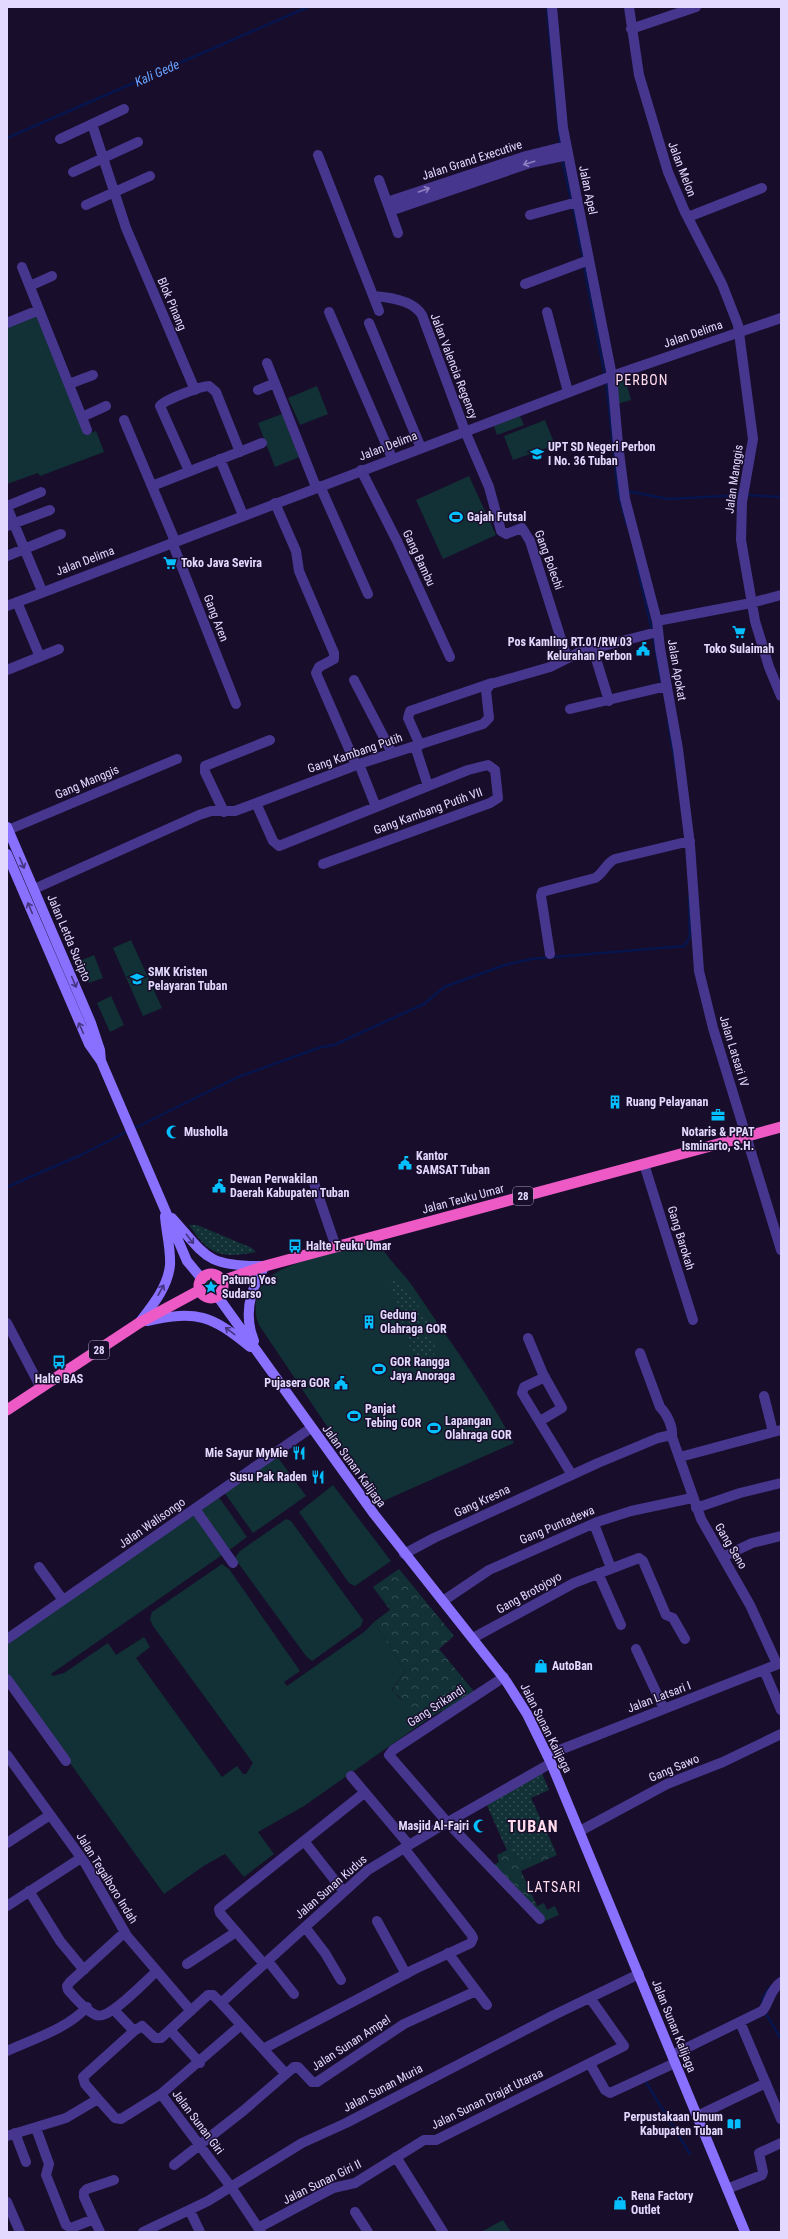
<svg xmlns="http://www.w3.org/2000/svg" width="788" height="2239" font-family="'Roboto Condensed',sans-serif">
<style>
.green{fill:#113136}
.forest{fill:url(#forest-crowns)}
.garden{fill:url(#garden-dots)}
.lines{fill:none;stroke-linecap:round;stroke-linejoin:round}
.stream{stroke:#06154d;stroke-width:2.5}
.minor{stroke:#47368e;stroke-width:10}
.tertiary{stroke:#47368e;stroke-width:10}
.secondary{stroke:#8970ff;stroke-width:10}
.trunk{stroke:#ee5ac5;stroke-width:11}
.oneway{stroke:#8d7fc1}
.oneway2{stroke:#453580}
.labels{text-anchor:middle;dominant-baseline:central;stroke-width:3;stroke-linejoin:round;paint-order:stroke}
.shield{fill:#180e2b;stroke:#a69cbf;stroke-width:1}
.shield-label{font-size:11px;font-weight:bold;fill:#e3d9ff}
.street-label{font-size:12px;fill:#e3d9ff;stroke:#180e2b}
.poi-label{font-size:12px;font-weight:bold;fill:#e3d9ff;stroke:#180e2b;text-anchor:start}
.water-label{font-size:13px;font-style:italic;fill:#67a1ff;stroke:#180e2b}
.quarter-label{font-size:14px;letter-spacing:1px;fill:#ffdbec;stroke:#180e2b}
.district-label{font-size:16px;font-weight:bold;letter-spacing:1px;fill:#ffdbec;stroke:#180e2b}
</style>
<defs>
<pattern id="forest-crowns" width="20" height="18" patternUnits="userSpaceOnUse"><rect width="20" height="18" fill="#113136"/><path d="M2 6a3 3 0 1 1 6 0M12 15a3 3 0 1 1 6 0" fill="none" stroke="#344e54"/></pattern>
<pattern id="garden-dots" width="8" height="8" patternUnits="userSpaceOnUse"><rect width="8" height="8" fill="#113136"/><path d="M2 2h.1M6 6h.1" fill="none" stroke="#344e54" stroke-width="1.8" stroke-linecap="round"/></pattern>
</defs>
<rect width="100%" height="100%" fill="#180e2b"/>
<!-- green -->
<path class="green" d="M38,313L85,435L96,431L104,452L40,476L38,473L7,484V325Z
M624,375L631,400L617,404L615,384L618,378Z
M317,386L328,414L300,425L288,398Z
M282,414L299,457L275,467L258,423Z
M520,416L524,425L497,435L494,426Z
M545,420L555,445L513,460L504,436Z
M469,476L496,535L443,559L416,500Z
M131,940L162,1008L143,1016L113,948Z
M94,955L103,978L89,983L80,961Z
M111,996L124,1025L110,1032L97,1003Z
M378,1239C385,1257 400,1269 411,1284C446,1336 484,1387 514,1443L381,1502L345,1453L259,1325C252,1311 256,1288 268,1278C288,1261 351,1248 378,1239Z
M204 1286a8 8 0 1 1 16 0a8 8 0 1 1-16 0Z
M276,1455L306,1496L253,1533L224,1492Z
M333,1485L391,1561L355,1586L349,1583L299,1512Z
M218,1496L247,1537L228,1551L198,1510Z
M193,1514L222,1555L51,1674L53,1676L64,1673L108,1643L116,1655L144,1637L150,1647L136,1658L222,1777L237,1766L243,1774H246L253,1763L153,1626L150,1619L152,1612L222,1564L229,1569L300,1671L284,1682L287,1686L364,1632L374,1622L405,1671L392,1690L399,1698L431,1717L304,1806L258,1832L274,1854L244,1877L225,1854L205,1865L164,1894L7,1675V1644Z
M286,1519L291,1521L363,1620L361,1626L312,1661L306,1656L236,1560V1556L240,1551Z
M544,1903L547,1910L555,1906L559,1915L545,1921L533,1908Z
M503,2220L511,2232H481Z"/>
<!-- forest -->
<path class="forest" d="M399,1569L454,1636L439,1649L476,1694L444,1715L441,1711L431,1717L418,1713L392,1691L405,1671L374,1622L390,1610L373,1587Z
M509,1842L519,1863L554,1848L557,1855L521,1871L537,1906L533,1908L492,1866L499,1862L497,1855L507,1850L504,1844Z"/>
<!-- garden -->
<path class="garden" d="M189,1225H197L252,1248L256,1252C220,1259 209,1255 189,1225Z
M391,1278L397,1279C414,1296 452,1347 426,1367L420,1366L413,1357L390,1283Z
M541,1771L549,1790L531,1798L554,1848L519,1863L509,1842L504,1844L486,1803Z"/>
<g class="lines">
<!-- stream -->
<path class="stream" d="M547,10L560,143
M7,138L308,7
M562,159L571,200
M573,207L583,259
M584,266L605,376
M606,380L618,492L627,526
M627,491L668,499L741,495
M746,495L781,497
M637,565L652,631
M653,636L661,682
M668,722L676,769
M133,1129L238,1077L321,1047L334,1045L424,1004L444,987L505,965L531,959L684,946L690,937L689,897
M7,1187L81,1155L128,1131
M762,2006L763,1997L770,1987
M765,2012L781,2039
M644,2079L690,2154"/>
<!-- minor -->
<path class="minor" d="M552,7L563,128L612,376L618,444L625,499L657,621L660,648L678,749L690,845L699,971L713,1028L781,1250
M629,7L639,75L668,172L685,212L722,284L738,325L753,439L742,502L741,540L755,621L769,667L781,696
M631,29L696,7
M92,124L126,228L195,390
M60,139L124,109
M318,155L379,311
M73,172L138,142
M379,180L398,233
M387,202L526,156L566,146
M86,205L150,176
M390,211L530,163L568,155
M530,215L577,202
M688,217L762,188
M22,267L87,430
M525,284L589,260
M30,286L52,276
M373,296C389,297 413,300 422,315L465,431L489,487L501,531L506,534L522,528L530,541L567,658
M329,312L392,458
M547,312L568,392
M7,323L39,310
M369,323L421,448
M267,363L316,487
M69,384L93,375
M258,390L275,383
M82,417L106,406
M124,420L175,541
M220,459L243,515
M361,470L397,541L450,657
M189,471L160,406C164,400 201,386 209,386L216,392L240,452
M152,486L262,443
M320,486L368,594
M275,503L296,551L299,571L334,653V659L319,667L316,673L356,765
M7,506L41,492
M7,507L42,591
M7,526L50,510
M172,542L236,704
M7,556L61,534
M17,602L40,657
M657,621L751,603L781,595
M593,649L609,701
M7,670L59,649
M354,680L392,753
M570,709L667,686
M420,745L408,718L410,711L492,683
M359,764L376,807L428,786
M256,803L273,841L279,846L376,807
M224,812L205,772V766L270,740
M8,830L177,759
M323,864L490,803L498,798L495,770L488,765L468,770L428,786L415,746
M34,889L199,815L211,811H235L359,764L483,724L489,718L486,690L491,684L550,667L580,652L657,632
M550,954L541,896L542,892L595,878C603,874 606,863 615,859L690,841
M644,1164L693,1320
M313,1180L336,1247
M7,1323L41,1388
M528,1338L543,1374L562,1408L540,1421
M640,1353L660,1407C667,1414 673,1426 672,1437
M545,1377L524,1387L522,1393L572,1475
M764,1396L773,1432
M672,1437L701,1519L750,1605L777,1664
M680,1457L781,1430
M696,1508L740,1493L781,1483
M195,1509L233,1563
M594,1524L611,1568
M404,1554L434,1538L598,1463L658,1438L667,1436L672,1437
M723,1557L752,1543L781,1536
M39,1567L63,1600
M598,1573L621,1625
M443,1601L489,1570L597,1522L631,1511L692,1498
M473,1638L574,1583L639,1558L643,1561L666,1615L673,1618L685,1639
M7,1639L311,1428
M636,1649L664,1709
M764,1670L781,1710
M504,1677L393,1750L389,1755L447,1822L540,1919
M7,1679L66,1761
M7,1755L85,1863L127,1936L191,2011
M547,1755L781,1663
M351,1776L409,1845
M580,1831L667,1784L723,1762L781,1734
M7,1843L50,1815
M29,1891L60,1941L84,1970
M344,1892L304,1841L364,1793
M7,1906L81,1858
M377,1921L406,1974
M305,1927L325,1953L341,1980
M125,1932L70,1982L67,1986L68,1990C75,1998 86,2011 96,2015C109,2021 146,1980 157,1971
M448,1953L487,2005
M268,1961L294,1994
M187,1964L236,1932
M264,1964L220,1913L219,1909L304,1841
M221,2003L286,2074
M114,2010L134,2031L142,2026L155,2038H161L208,1995H213L221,2003L368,1870L434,1830L551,1763
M740,2022L781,2119
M241,2025L161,2094L231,2187L261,2232
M170,2030L200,2063
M263,2049L415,1969L471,1943L473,1938L471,1934L404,1848
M7,2051C33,2039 67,2029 87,2007
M672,2055L762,2011C769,2005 768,1992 781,1982
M590,2064L605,2090L610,2093L675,2063
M98,2099L85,2084L83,2077L134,2031
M697,2116L766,2083
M36,2128L49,2164L46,2175L66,2225L71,2228L94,2219L100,2232
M15,2133L26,2162
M7,2136L66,2118L98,2099L115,2118L121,2119L161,2094
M396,2157L443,2232
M174,2165L243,2111L294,2067H298L312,2082H317L404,2024L476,1991
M727,2189L762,2175L763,2172L759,2153L781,2143
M7,2202L20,2232
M190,2211L200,2232
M355,2212L368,2232
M94,2219L84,2197V2192L87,2189L114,2180
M258,2228L333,2188L355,2183L424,2140H436L624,2046L590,1998
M143,2232L208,2201L302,2143L346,2123L554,2015L639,1974"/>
<!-- tertiary -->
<path class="tertiary" d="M7,606L609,377L781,318"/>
<!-- secondary -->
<path class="secondary" d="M7,827L91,1023L100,1050L101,1061L187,1261L202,1279
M7,854L89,1044L101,1061
M172,1218C206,1256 205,1266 261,1266
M218,1297L374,1514L506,1681L527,1714L551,1763L745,2232
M147,1321C197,1310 211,1315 250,1347
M139,1323C152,1306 168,1287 170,1265C171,1249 166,1232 165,1216
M254,1341C243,1314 250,1289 265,1266"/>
<!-- trunk -->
<path class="trunk" d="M199 1286a12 12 0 1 1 24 0a12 12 0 1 1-24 0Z
M222,1281L265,1266L781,1127
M7,1410L139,1323L200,1290"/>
</g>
<!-- one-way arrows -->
<defs><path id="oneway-shaft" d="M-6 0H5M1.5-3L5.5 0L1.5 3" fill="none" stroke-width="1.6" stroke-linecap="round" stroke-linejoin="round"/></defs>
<g class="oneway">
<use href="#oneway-shaft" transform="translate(529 163) rotate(163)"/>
<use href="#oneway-shaft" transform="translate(424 190) rotate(-19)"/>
</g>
<g class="oneway2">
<use href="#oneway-shaft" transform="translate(22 863) rotate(67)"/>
<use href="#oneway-shaft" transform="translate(30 908) rotate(-113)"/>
<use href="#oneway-shaft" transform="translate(74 982) rotate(67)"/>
<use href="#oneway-shaft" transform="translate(81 1028) rotate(-114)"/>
<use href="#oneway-shaft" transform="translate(190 1239) rotate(52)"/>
<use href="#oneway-shaft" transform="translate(161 1290) rotate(-61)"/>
<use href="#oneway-shaft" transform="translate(230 1331) rotate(-143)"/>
</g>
<!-- icons -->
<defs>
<g id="school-bare" transform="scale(1.08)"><path d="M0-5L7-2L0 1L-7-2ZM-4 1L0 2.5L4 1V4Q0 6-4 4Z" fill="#05bfff" stroke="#180e2b" stroke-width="2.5" paint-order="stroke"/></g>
<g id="stadium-bare" transform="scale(1.08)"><path d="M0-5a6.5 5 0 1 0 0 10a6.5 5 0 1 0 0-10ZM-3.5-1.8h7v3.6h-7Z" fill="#05bfff" stroke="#180e2b" stroke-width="2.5" paint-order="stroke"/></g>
<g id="supermarket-bare" transform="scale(1.08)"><path d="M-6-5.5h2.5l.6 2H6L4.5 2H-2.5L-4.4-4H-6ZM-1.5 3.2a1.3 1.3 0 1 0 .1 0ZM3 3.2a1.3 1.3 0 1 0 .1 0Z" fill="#05bfff" stroke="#180e2b" stroke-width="2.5" paint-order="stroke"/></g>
<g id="civic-bare" transform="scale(1.08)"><path d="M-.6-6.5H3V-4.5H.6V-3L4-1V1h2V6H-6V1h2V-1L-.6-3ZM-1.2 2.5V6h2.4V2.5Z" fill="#05bfff" stroke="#180e2b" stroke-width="2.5" paint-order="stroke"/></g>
<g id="building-bare" transform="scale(1.08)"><path d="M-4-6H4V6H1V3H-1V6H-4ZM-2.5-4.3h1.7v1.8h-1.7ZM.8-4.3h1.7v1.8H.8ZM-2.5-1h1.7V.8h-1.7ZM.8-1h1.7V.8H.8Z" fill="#05bfff" stroke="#180e2b" stroke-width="2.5" paint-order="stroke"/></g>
<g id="office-bare" transform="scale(1.08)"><path d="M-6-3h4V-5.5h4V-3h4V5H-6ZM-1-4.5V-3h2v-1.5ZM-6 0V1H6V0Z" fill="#05bfff" stroke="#180e2b" stroke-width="2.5" paint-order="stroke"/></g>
<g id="mosque-bare" transform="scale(1.08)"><path d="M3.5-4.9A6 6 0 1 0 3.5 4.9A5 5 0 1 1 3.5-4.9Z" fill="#05bfff" stroke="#180e2b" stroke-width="2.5" paint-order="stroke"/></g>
<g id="bus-bare" transform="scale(1.08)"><path d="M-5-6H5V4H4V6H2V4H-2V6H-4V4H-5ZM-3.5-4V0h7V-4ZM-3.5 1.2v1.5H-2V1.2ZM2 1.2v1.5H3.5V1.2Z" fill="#05bfff" stroke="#180e2b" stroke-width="2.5" paint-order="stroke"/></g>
<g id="sight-bare" transform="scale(1.08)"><path d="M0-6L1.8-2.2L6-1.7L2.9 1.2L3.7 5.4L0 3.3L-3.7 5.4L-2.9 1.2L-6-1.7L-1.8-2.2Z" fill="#05bfff" stroke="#180e2b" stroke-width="2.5" paint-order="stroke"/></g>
<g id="restaurant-bare" transform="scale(1.08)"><path d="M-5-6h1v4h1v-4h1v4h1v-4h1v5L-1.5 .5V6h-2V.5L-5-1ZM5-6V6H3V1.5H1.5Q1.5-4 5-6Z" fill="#05bfff" stroke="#180e2b" stroke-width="2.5" paint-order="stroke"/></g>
<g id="shop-bare" transform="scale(1.08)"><path d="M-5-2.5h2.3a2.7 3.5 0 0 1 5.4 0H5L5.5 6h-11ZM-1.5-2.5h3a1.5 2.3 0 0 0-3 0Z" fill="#05bfff" stroke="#180e2b" stroke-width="2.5" paint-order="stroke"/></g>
<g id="library-bare" transform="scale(1.08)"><path d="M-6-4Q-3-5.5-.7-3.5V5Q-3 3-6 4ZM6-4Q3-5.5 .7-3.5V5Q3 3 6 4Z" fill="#05bfff" stroke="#180e2b" stroke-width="2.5" paint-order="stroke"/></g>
</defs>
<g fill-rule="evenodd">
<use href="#school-bare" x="537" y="454"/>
<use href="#stadium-bare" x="456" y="517"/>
<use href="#supermarket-bare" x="170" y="563"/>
<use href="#supermarket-bare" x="739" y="632"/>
<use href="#civic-bare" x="643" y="649"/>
<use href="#school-bare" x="137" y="979"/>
<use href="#building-bare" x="615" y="1102"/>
<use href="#office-bare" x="718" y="1115"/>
<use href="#mosque-bare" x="173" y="1132"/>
<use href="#civic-bare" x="405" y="1163"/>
<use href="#civic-bare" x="219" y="1186"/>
<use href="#bus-bare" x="295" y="1246"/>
<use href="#sight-bare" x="211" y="1287"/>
<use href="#building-bare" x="369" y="1322"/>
<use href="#bus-bare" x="59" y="1362"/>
<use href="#stadium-bare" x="379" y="1369"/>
<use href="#civic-bare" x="341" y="1383"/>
<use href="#stadium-bare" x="354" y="1416"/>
<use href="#stadium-bare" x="434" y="1428"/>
<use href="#restaurant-bare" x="299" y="1453"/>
<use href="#restaurant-bare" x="318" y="1477"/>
<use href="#shop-bare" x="541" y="1666"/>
<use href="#mosque-bare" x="480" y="1826"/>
<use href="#library-bare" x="734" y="2124"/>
<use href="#shop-bare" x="620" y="2203"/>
</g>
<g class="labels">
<!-- shield labels -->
<g class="shield">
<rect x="513" y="1187" width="20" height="18" rx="3"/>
<rect x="89" y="1341" width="20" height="18" rx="3"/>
</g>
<g class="shield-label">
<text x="523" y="1196">28</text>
<text x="99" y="1350">28</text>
</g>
<!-- street labels -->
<g class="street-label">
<text transform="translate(472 160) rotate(-18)">Jalan Grand Executive</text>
<text transform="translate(682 169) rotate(69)">Jalan Melon</text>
<text transform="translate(588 190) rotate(78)">Jalan Apel</text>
<text transform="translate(172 304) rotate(67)">Blok Pinang</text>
<text transform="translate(693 334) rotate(-19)">Jalan Delima</text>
<text transform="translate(454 366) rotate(69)">Jalan Valencia Regency</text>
<text transform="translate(388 446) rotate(-21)">Jalan Delima</text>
<text transform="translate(734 479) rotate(-82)">Jalan Manggis</text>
<text transform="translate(419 558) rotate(65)">Gang Bambu</text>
<text transform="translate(549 560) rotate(70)">Gang Bolechi</text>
<text transform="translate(85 561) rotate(-21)">Jalan Delima</text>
<text transform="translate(216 618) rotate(69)">Gang Aren</text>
<text transform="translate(677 670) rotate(80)">Jalan Apokat</text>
<text transform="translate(355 753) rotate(-19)">Gang Kambang Putih</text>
<text transform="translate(87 782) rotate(-23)">Gang Manggis</text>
<text transform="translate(428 811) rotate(-20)">Gang Kambang Putih VII</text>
<text transform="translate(69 938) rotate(67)">Jalan Letda Sucipto</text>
<text transform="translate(734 1051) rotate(73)">Jalan Latsari IV</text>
<text transform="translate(463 1199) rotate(-15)">Jalan Teuku Umar</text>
<text transform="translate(681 1238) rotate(73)">Gang Barokah</text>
<text transform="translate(354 1466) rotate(54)">Jalan Sunan Kalijaga</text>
<text transform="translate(482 1501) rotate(-25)">Gang Kresna</text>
<text transform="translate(152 1523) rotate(-35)">Jalan Walisongo</text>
<text transform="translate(557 1525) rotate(-23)">Gang Puntadewa</text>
<text transform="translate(731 1546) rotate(59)">Gang Seno</text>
<text transform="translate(529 1593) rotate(-29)">Gang Brotojoyo</text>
<text transform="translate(659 1697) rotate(-21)">Jalan Latsari I</text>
<text transform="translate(436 1706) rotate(-33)">Gang Srikandi</text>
<text transform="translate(546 1728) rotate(63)">Jalan Sunan Kalijaga</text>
<text transform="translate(674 1768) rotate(-23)">Gang Sawo</text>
<text transform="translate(107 1878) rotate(58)">Jalan Tegalboro Indah</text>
<text transform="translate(331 1887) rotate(-41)">Jalan Sunan Kudus</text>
<text transform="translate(674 2026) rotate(68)">Jalan Sunan Kalijaga</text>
<text transform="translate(351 2043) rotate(-33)">Jalan Sunan Ampel</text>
<text transform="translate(383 2088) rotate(-28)">Jalan Sunan Muria</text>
<text transform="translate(487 2099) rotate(-26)">Jalan Sunan Drajat Utaraa</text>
<text transform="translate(198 2122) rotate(53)">Jalan Sunan Giri</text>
<text transform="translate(322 2182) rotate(-26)">Jalan Sunan Giri II</text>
</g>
<!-- poi labels -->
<g class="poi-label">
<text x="548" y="447">UPT SD Negeri Perbon<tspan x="548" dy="14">I No. 36 Tuban</tspan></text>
<text x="467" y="517">Gajah Futsal</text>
<text x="181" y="563">Toko Java Sevira</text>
<text x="632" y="642" text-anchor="end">Pos Kamling RT.01/RW.03<tspan x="632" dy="14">Kelurahan Perbon</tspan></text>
<text x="739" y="649" text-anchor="middle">Toko Sulaimah</text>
<text x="148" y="972">SMK Kristen<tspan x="148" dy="14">Pelayaran Tuban</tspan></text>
<text x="626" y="1102">Ruang Pelayanan</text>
<text x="184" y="1132">Musholla</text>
<text x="718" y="1132" text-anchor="middle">Notaris &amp; PPAT<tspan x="718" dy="14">Isminarto, S.H.</tspan></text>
<text x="416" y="1156">Kantor<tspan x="416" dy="14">SAMSAT Tuban</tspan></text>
<text x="230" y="1179">Dewan Perwakilan<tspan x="230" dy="14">Daerah Kabupaten Tuban</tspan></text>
<text x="306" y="1246">Halte Teuku Umar</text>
<text x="222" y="1280">Patung Yos<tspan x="222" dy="14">Sudarso</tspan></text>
<text x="380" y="1315">Gedung<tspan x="380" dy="14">Olahraga GOR</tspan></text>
<text x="390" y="1362">GOR Rangga<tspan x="390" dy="14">Jaya Anoraga</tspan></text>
<text x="59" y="1379" text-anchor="middle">Halte BAS</text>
<text x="330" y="1383" text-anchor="end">Pujasera GOR</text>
<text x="365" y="1409">Panjat<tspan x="365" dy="14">Tebing GOR</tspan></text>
<text x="445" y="1421">Lapangan<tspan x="445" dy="14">Olahraga GOR</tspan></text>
<text x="288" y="1453" text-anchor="end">Mie Sayur MyMie</text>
<text x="307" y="1477" text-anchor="end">Susu Pak Raden</text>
<text x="552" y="1666">AutoBan</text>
<text x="469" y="1826" text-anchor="end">Masjid Al-Fajri</text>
<text x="723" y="2117" text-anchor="end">Perpustakaan Umum<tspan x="723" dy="14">Kabupaten Tuban</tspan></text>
<text x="631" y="2196">Rena Factory<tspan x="631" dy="14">Outlet</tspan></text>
</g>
<!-- water labels -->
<g class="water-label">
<text transform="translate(157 73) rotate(-24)">Kali Gede</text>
</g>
<!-- quarter labels -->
<g class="quarter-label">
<text x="642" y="380">PERBON</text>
<text x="554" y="1887">LATSARI</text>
</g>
<!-- district labels -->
<g class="district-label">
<text x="533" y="1826">TUBAN</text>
</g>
</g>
<!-- border -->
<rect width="788" height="2239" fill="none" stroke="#e3d9ff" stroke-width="16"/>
</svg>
